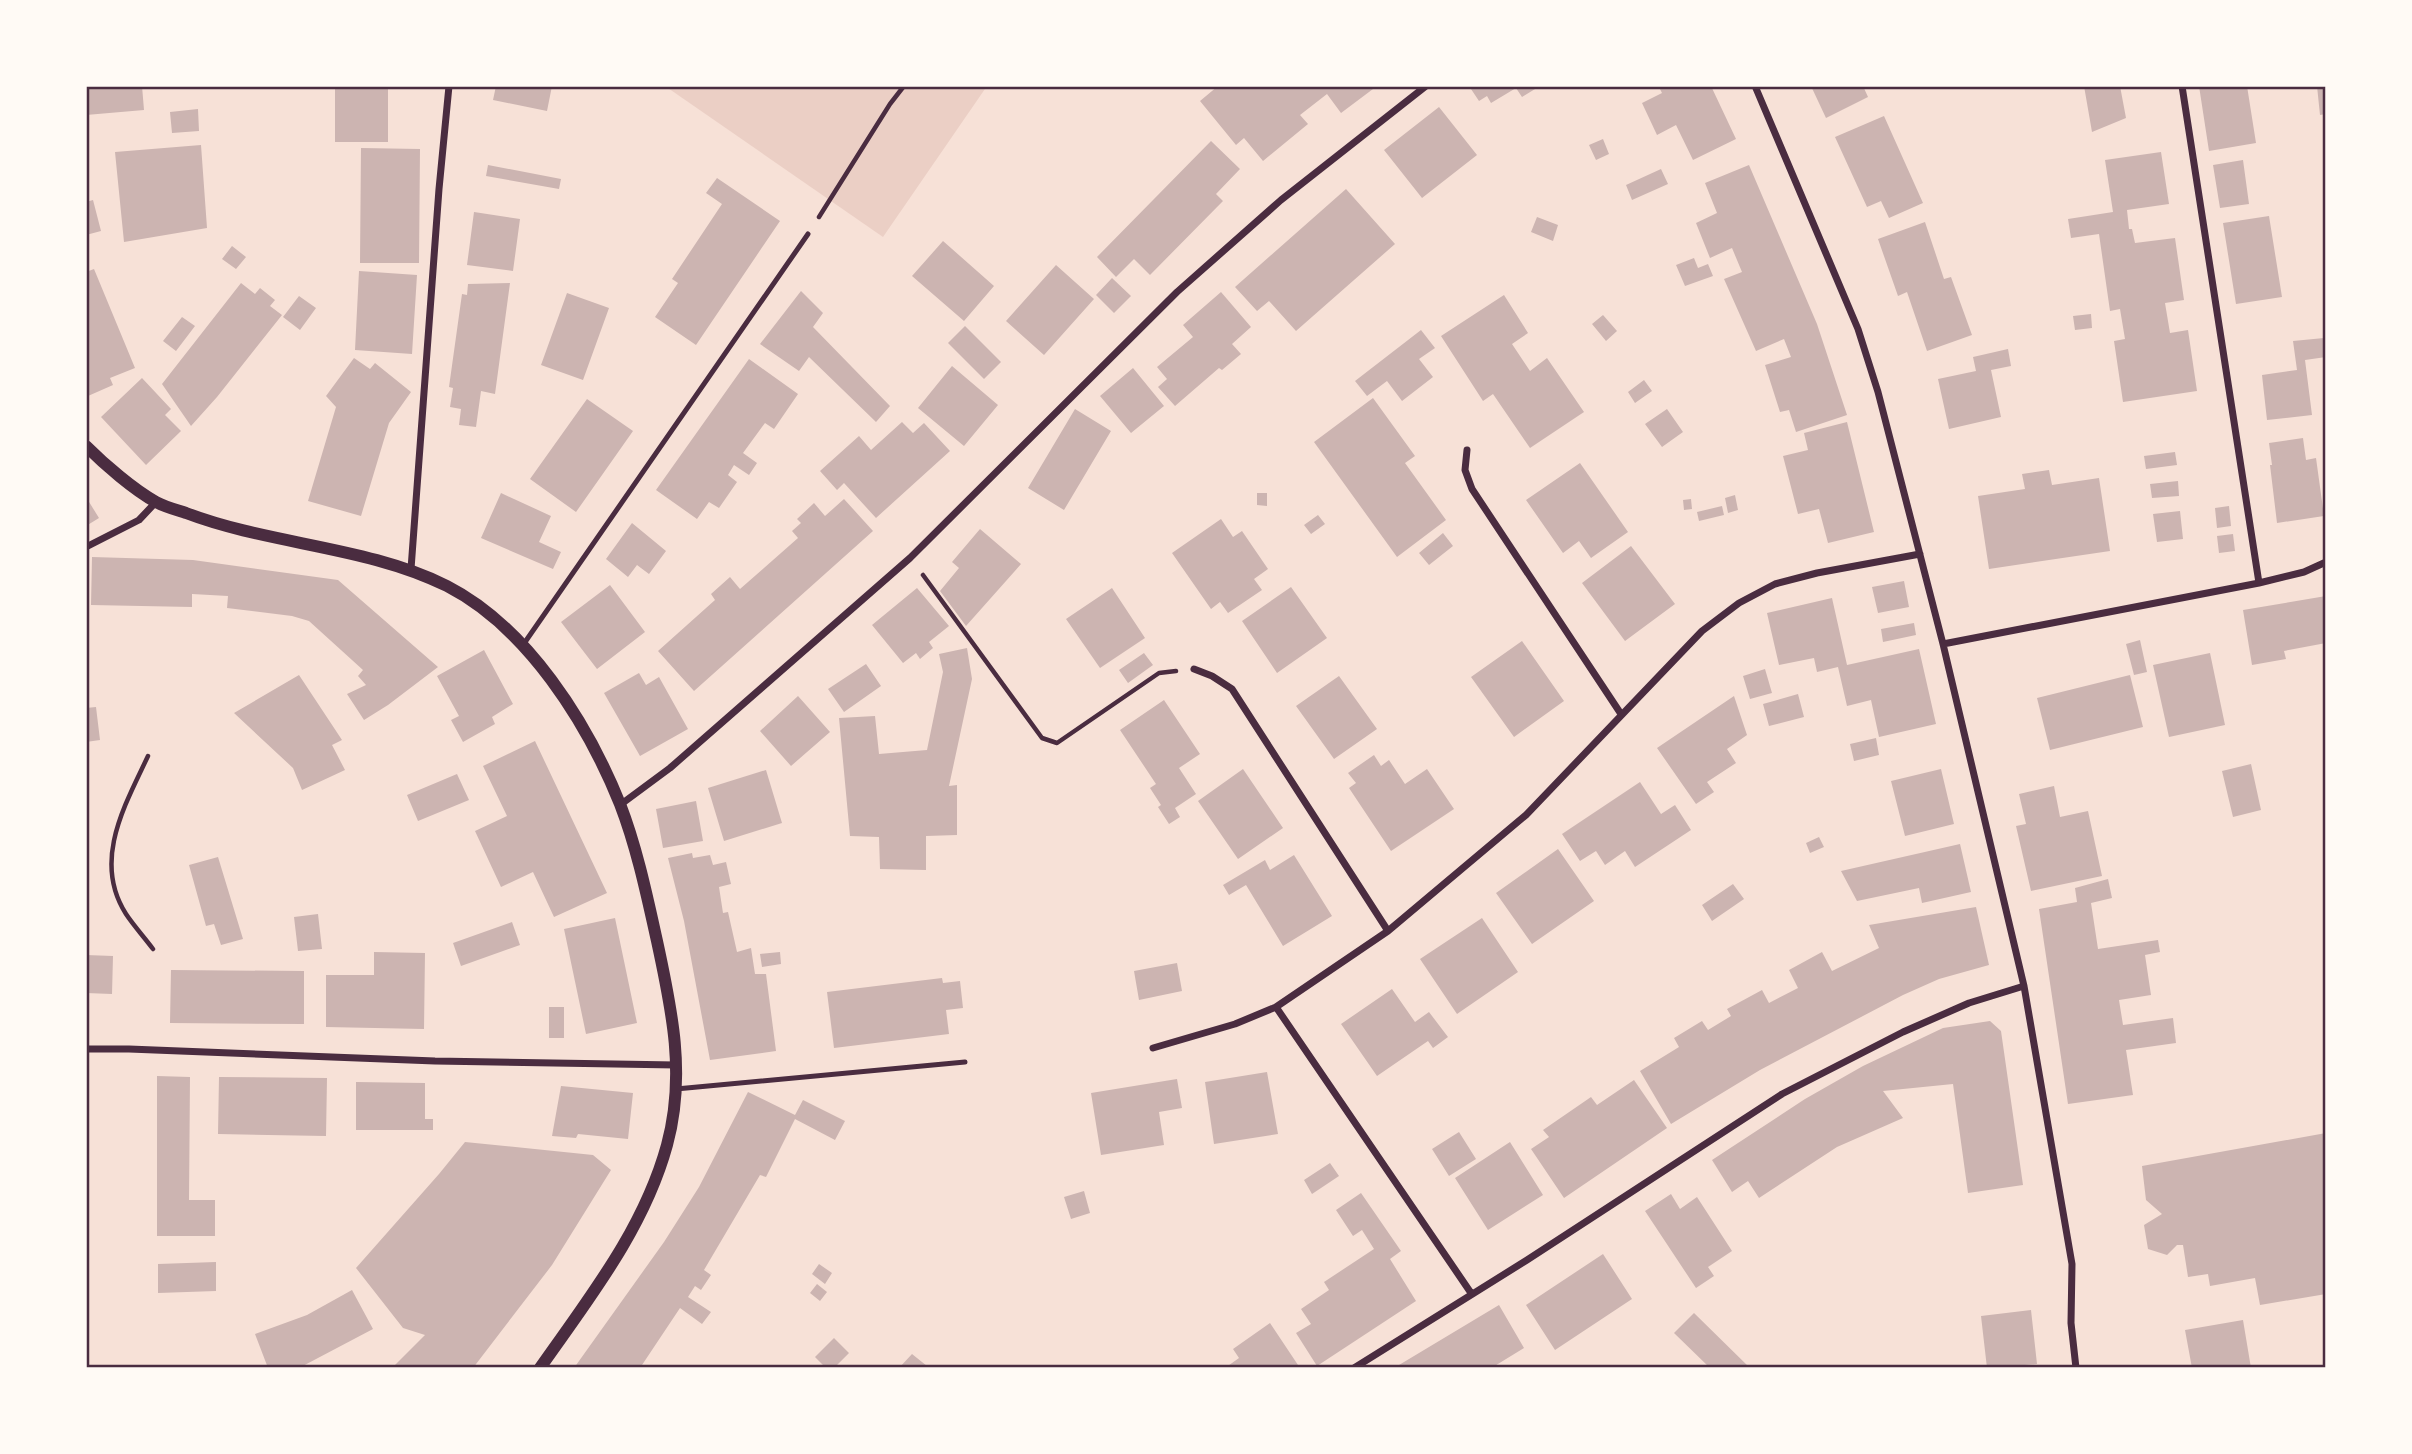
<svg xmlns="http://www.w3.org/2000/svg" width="2412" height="1454" font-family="'Roboto Serif',serif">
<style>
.green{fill:#ebcfc5}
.building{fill:#ccb4b1}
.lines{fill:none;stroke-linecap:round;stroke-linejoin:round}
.path{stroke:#4a2c40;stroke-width:4.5}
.service{stroke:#4a2c40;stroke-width:5}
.minor{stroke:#4a2c40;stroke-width:7}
.tertiary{stroke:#4a2c40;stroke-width:12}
.neatline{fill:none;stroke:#4a2c40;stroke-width:2.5}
</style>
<rect width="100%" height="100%" fill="#f7e1d7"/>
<!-- green -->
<path class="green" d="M665,86H987L883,237Z"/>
<!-- building -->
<path class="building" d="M86,86H142L144,110L86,115Z
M335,86H388V142H335Z
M496,86H552L547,111L493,100Z
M1218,86H1377L1341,113L1327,94L1300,115L1308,124L1263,161L1244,138L1236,145L1200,101Z
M1469,86H1540L1522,97L1516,88L1491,103L1487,96L1479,101Z
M1662,86H1711L1736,139L1693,160L1676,125L1657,135L1642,103L1662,93L1659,87Z
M1811,86H1863L1868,97L1826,118Z
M2084,86H2120L2126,118L2092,132Z
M2199,86H2247L2256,143L2209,151Z
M2317,86H2326V114L2320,115Z
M1439,107L1477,155L1422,198L1384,150Z
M198,109L199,131L172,133L170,112Z
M1884,116L1923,203L1889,218L1881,201L1867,207L1835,137Z
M1603,139L1609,154L1596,160L1589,145Z
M1211,141L1240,169L1216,194L1223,201L1150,275L1134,259L1116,277L1097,257Z
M201,145L207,228L124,242L115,152Z
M361,148L420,149L419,263H360Z
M2161,152L2169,204L2127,210L2129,229H2132L2135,243L2175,238L2184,300L2165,303L2170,333L2188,330L2197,391L2123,402L2114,341L2125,339L2120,309L2110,311L2099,234L2071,238L2068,219L2113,212L2105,160Z
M2243,160L2249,204L2220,208L2213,165Z
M488,165L561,179L559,189L486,176Z
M1749,165L1817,324L1847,415L1796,432L1789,410L1780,412L1765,365L1791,357L1784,339L1756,351L1724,279L1742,272L1732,248L1710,258L1696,223L1717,213L1705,183Z
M1661,169L1668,184L1632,200L1626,185Z
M717,178L780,221L696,345L655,317L678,283L672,279L722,204L706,193Z
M1346,189L1395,244L1296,331L1269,301L1257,311L1235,287Z
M93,200L101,231L86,235V202Z
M474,212L520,219L513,271L467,265Z
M2269,216L2282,297L2236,304L2223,223Z
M1537,217L1558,225L1553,241L1531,232Z
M1925,222L1944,279L1951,277L1972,335L1927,351L1907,292L1898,296L1878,239Z
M943,241L994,286L964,321L912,276Z
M232,246L246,257L236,269L222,259Z
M1694,258L1698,268L1708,264L1713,276L1685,286L1676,265Z
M1056,265L1094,299L1044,355L1006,321Z
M94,269L135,368L110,378L113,385L88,396L86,395V272Z
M359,271L417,275L412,354L355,350Z
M1112,278L1131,296L1114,313L1096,295Z
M241,283L255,294L260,288L275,300L270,306L282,315L217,397L191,426L162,384Z
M510,283L495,394L481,391L476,427L459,425L461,409L450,407L453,388L449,387L462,294L467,295L468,284Z
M801,291L823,313L813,327L890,406L876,422L809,357L799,371L760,344Z
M1221,292L1251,327L1232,344L1241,354L1222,370L1219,368L1175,406L1158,387L1167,379L1157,367L1193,337L1183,325Z
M567,293L609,308L583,380L541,365Z
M1504,295L1528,333L1512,344L1530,371L1547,358L1584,412L1530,448L1493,394L1483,401L1441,336Z
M299,296L316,308L300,330L283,317Z
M2091,314L2092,328L2075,330L2073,316Z
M1603,315L1617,331L1606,341L1592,324Z
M182,317L195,326L176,351L163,341Z
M965,326L1001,362L984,379L948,343Z
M1421,330L1435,348L1419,359L1433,377L1402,401L1387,381L1367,396L1355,381Z
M2324,338L2326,357L2305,360L2312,415L2267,420L2262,375L2297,370L2293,341Z
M2008,349L2011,366L1991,370L2001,417L1949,429L1938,379L1976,371L1973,357Z
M354,358L370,369L375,363L411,392L389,423L361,516L308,501L336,407L326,396Z
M749,359L798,394L774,429L765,423L743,453L757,463L749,475L734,465L728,475L737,482L719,508L709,502L697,519L656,490Z
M952,366L998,405L964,446L918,408Z
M1133,368L1164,406L1131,433L1100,396Z
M142,378L171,409L165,415L181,431L146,465L101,417Z
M1644,380L1652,391L1635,403L1628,392Z
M1373,398L1415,456L1405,463L1446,520L1397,557L1314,442Z
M587,399L633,431L576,512L530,479Z
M1075,409L1111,431L1064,510L1028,488Z
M1667,409L1683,432L1662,447L1645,424Z
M902,422L913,433L924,423L950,451L876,518L844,483L837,490L820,471L859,436L871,450Z
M1847,422L1874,532L1828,543L1819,509L1798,514L1783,456L1808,450L1804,433Z
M2303,438L2306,460L2316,458L2324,516L2277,523L2270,465H2272L2269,443Z
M2175,452L2177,465L2146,469L2144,456Z
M1580,463L1628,532L1591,558L1579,541L1563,553L1526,500Z
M2049,470L2052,485L2099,478L2110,551L1989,569L1978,496L2025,489L2022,474Z
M2178,481L2179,496L2152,498L2150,484Z
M501,493L551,516L539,542L561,552L553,569L481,538Z
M1257,493H1267V506L1257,505Z
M1735,495L1738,510L1728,513L1725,498Z
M86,497L99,518L86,526Z
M844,499L873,531L694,691L658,651L715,600L711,594L730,577L740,589L798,538L792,531L801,523L797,519L814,503L825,516Z
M1691,499L1692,509L1684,510L1683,500Z
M1722,506L1724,515L1699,521L1697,512Z
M2229,506L2231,526L2217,528L2215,508Z
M2180,511L2183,539L2157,542L2153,514Z
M1318,515L1325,524L1311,534L1304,525Z
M1221,519L1233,537L1242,531L1268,569L1254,579L1262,590L1228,613L1220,602L1211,609L1172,553Z
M632,523L666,551L649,574L637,565L628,577L606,559Z
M980,529L1021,564L966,626L940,591L959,568L952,562Z
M1443,533L1453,546L1429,565L1419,553Z
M2233,534L2235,551L2219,553L2217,536Z
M1631,546L1675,604L1625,641L1582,583Z
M92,557L193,560L338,580L438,667L388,705L364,720L347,694L366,685L358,676L363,670L309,621L292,616L227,608L228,596L192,594V607L91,605Z
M1904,581L1909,607L1878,613L1872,587Z
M610,585L645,632L597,669L561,622Z
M1291,587L1327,638L1277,673L1242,621Z
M917,588L949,626L929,642L933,648L920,659L916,653L903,663L872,625Z
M1112,588L1145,638L1100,668L1066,619Z
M2326,596V643L2284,651L2286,659L2252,665L2243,610Z
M1832,598L1847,665L1919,649L1936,724L1879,737L1871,700L1847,706L1838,667L1817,672L1814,658L1779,665L1767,613Z
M1914,623L1916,635L1883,642L1881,629Z
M2140,640L2147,672L2134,675L2126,644Z
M1522,641L1564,701L1514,737L1471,677Z
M967,648L972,679L949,786L957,785V835L926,836V870L880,869L879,837L850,836L839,718L875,716L879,754L927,750L943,672L939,654Z
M484,650L513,704L492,717L495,724L463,742L451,720L459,716L437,676Z
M1144,653L1153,665L1128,683L1119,670Z
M2210,653L2225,725L2169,737L2153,665Z
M866,664L881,686L844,712L828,689Z
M1765,669L1772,693L1750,699L1743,676Z
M639,673L646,685L659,677L688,729L640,756L604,693Z
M299,675L342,740L332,745L345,770L302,790L293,768L234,713Z
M2130,675L2143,727L2050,750L2037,698Z
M1339,676L1377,729L1334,759L1296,706Z
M1798,694L1804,717L1769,726L1763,704Z
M798,696L830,732L791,766L760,731Z
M1734,696L1747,735L1727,749L1736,763L1707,782L1714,792L1696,804L1657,748Z
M1164,700L1200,754L1179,768L1196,794L1175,808L1180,817L1169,824L1158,807L1161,805L1150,788L1156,784L1120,730Z
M96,707L100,740L86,742V708Z
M1876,738L1879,755L1854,761L1850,744Z
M535,741L607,893L554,917L533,872L501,887L475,831L507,816L483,766Z
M1374,755L1381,766L1389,760L1405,784L1427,769L1454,809L1391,851L1349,788L1356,783L1348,773Z
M2251,764L2261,810L2233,817L2222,771Z
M1243,769L1283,828L1238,859L1198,801Z
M1941,769L1954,824L1905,836L1891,781Z
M766,770L782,823L724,841L708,788Z
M457,774L469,800L418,821L407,795Z
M1640,782L1661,814L1675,805L1691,830L1635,867L1625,851L1605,865L1596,851L1580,861L1562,834Z
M2054,786L2060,817L2088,811L2102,876L2031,891L2016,826L2026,824L2019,794Z
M696,801L703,841L663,848L656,809Z
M1819,837L1824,847L1810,853L1806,843Z
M1960,844L1971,892L1922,903L1919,888L1857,901L1841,871Z
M1558,849L1594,901L1532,944L1496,893Z
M692,853L693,858L710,855L713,865L726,862L731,884L719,887L723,913L728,912L737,952L751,948L755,974H766L776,1051L710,1060L684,921L668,858Z
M1294,855L1332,916L1283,946L1246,885L1229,895L1223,885L1265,860L1270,870Z
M218,857L243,939L221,945L214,924L206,926L189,865Z
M2108,879L2112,898L2091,903L2098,949L2158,940L2160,952L2145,955L2151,995L2119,1000L2123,1025L2173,1018L2176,1043L2126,1050L2133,1095L2068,1104L2039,909L2077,902L2075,888Z
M1733,884L1744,899L1712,921L1702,905Z
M1976,907L1989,965L1939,979L1903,995L1760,1070L1671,1124L1640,1071L1679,1047L1674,1038L1702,1021L1708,1030L1731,1016L1727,1009L1762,990L1769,1003L1798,988L1789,970L1822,952L1832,971L1879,948L1869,925Z
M318,914L322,949L298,951L294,917Z
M615,918L637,1023L586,1034L564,929Z
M1482,918L1518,972L1457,1014L1420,959Z
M512,922L520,945L461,966L453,943Z
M374,952L425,953L424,1029L326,1027V975H374Z
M780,952L781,964L762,967L760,954Z
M86,955L113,956L112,994L86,993Z
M1177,963L1182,991L1139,1000L1134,971Z
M171,970L304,971V1024L170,1023Z
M942,978L943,983L960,981L963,1008L946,1010L949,1034L834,1048L827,992Z
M1392,989L1415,1022L1429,1012L1448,1037L1433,1048L1428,1041L1377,1076L1341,1024Z
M549,1007H564V1038H549Z
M1990,1021L2001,1031L2023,1185L1968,1193L1953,1084L1883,1091L1903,1118L1837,1147L1759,1198L1748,1181L1732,1192L1712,1160L1805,1099L1863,1066L1943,1028Z
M1267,1072L1278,1134L1214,1144L1205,1082Z
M157,1076L190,1077L189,1200H215V1236H157Z
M219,1077L327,1078L326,1136L218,1134Z
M1177,1079L1182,1108L1159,1112L1164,1145L1101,1155L1091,1093Z
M1634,1080L1667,1128L1564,1198L1531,1149L1549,1137L1543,1130L1591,1097L1597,1105Z
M356,1082L425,1083V1119H433V1130H356Z
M561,1086L633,1093L628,1139L578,1134L576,1138L552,1136Z
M748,1092L795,1115L803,1100L845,1121L835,1140L795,1119L766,1177L760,1175L704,1270L711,1275L701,1290L695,1286L688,1297L711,1312L702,1324L680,1308L640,1368H574L664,1242L699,1187Z
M1459,1132L1476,1159L1449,1176L1432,1149Z
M2326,1133V1294L2260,1305L2255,1278L2210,1286L2208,1274L2188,1277L2183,1245H2177L2167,1255L2148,1249L2144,1225L2162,1214L2146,1200L2142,1166Z
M465,1142L593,1155L611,1170L552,1265L473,1368H392L425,1335L403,1328L356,1268L439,1174Z
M1510,1142L1543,1195L1488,1230L1455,1178Z
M1330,1163L1339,1176L1312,1194L1304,1180Z
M1084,1191L1090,1213L1071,1219L1064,1197Z
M1361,1193L1401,1251L1390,1259L1416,1301L1317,1366L1296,1333L1311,1324L1301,1309L1329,1290L1324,1282L1374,1249L1362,1230L1353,1236L1336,1210Z
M1671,1194L1680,1209L1697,1197L1732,1251L1708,1267L1714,1276L1696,1288L1645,1211Z
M1603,1254L1632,1299L1555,1350L1526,1305Z
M216,1262V1291L158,1293V1264Z
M819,1264L832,1273L825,1284L812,1274Z
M817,1284L827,1292L820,1301L810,1293Z
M352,1290L373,1329L299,1368H268L255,1334L307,1315Z
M1499,1305L1524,1348L1493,1367L1394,1368Z
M2031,1310L2037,1364L1987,1368L1981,1316Z
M1694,1313L1750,1368H1710L1674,1333Z
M2243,1320L2251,1368H2192L2185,1330Z
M1270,1323L1300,1368H1225L1239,1358L1233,1349Z
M834,1338L849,1353L834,1368H826L815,1357Z
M912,1354L927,1366L926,1368H899Z"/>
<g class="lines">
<!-- path -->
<path class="path" d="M819,217L890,104L904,86
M923,575L1042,738L1057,743L1159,673L1176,671
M148,756C125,805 92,861 126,914C134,926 144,937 153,949"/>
<!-- service -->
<path class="service" d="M523,645L808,234
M676,1089L965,1062"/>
<!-- minor -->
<path class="minor" d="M1755,86L1858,329L1878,392L1943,644L2024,986L2072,1264L2071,1323L2076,1368
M2182,86L2259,583
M1467,450L1465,470L1472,489L1621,714
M86,547L139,520L156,502
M411,569L439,189L449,86
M1943,644L2259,583L2304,572L2326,562
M1194,669L1212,676L1232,689L1388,931
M620,805L670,768L910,558L1177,292L1281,200L1426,86
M1276,1007L1471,1293
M1153,1048L1235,1024L1276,1007L1388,931L1526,815L1702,631L1739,603L1775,584L1817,573L1920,554
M86,1049H129L435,1061L676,1065
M1354,1368L1527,1260L1782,1094L1903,1032L1969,1003L2024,986"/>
<!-- tertiary -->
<path class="tertiary" d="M86,446C104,464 134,490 156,502C165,507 177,510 186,513C270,545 367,546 447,586C527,627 587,722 620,804C637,848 647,896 657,941C672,1010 686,1076 667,1145C644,1229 589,1298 540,1368"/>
</g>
<!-- border -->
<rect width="2412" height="1454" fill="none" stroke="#fffaf5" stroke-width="175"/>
<rect x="88" y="88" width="2236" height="1278" class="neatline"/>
</svg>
